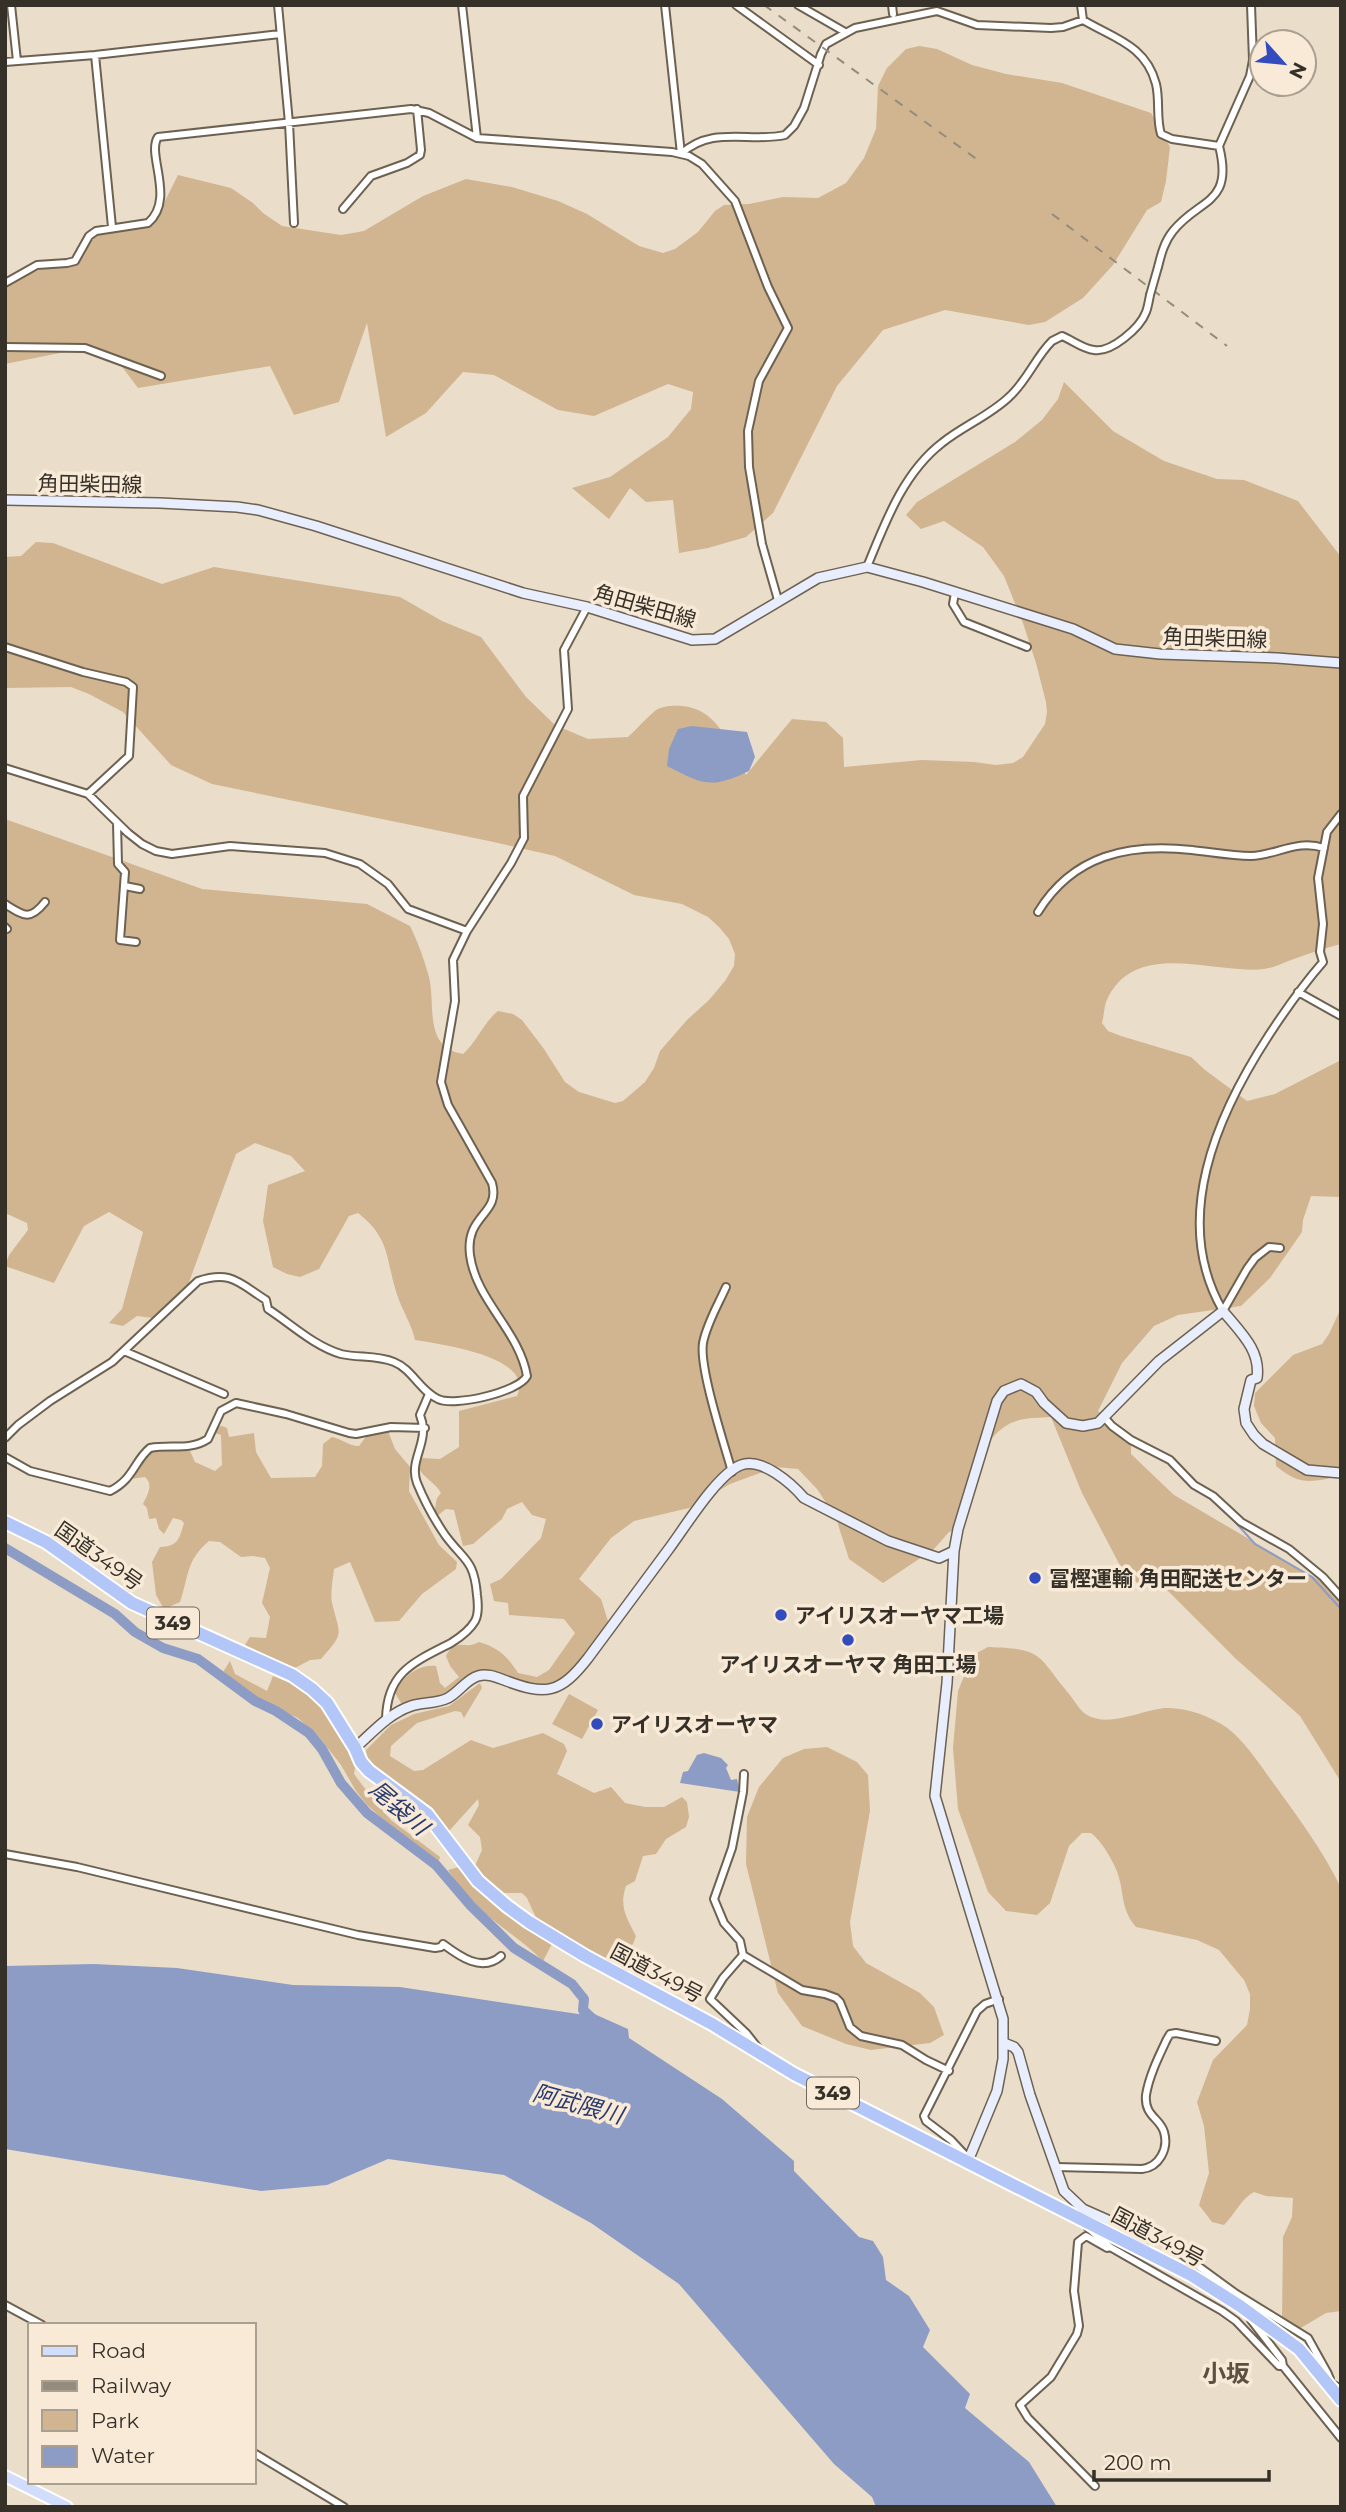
<svg xmlns="http://www.w3.org/2000/svg" width="1346" height="2512" font-family="Montserrat,'Noto Sans JP',sans-serif">
<style>
.green{fill:#d0b590}
.water{fill:#8d9cc4}
.lines{fill:none;stroke-linecap:round;stroke-linejoin:round}
.stream{stroke:#8d9cc4;stroke-width:2}
.river{stroke:#8d9cc4;stroke-width:10}
.street-casing{stroke:#6d6151;stroke-width:10}
.secondary-casing{stroke:#6d6151;stroke-width:12}
.primary-casing{stroke:#fff;stroke-width:14}
.highway-casing{stroke:#fff;stroke-width:16}
.street{stroke:#fff;stroke-width:6}
.secondary{stroke:#e8eefd;stroke-width:9}
.primary{stroke:#d1ddfb;stroke-width:10}
.highway{stroke:#b3c6f8;stroke-width:12}
.rail{stroke:#958c7e;stroke-width:2;stroke-dasharray:9 9;stroke-linecap:butt}
.street-bridge-casing{stroke:#6d6151;stroke-width:10;stroke-linecap:butt}
.street-bridge{stroke:#fff;stroke-width:6}
.poi-dot{fill:#324cbd;stroke:#f8ead7;stroke-width:2.5}
.labels{text-anchor:middle;dominant-baseline:central;stroke-width:7;stroke-linejoin:round;paint-order:stroke}
.shield{fill:#f8ead7;stroke:#70685c;stroke-width:2}
.shield-label{font-size:19px;font-weight:bold;fill:#353028}
.street-label{font-size:21px;fill:#353028;stroke:#f8ead7}
.poi-label{font-size:21px;font-weight:bold;fill:#353028;stroke:#f8ead7;text-anchor:start}
.water-label{font-size:23px;font-style:italic;fill:#293a6d;stroke:#f8ead7}
.quarter-label{font-size:24px;font-weight:bold;fill:#5c5141;stroke:#f8ead7}
</style>
<rect width="100%" height="100%" fill="#eaddca"/>
<!-- green -->
<path class="green" d="M919,46L937,49L972,65L1006,74L1062,83L1151,113L1170,147L1166,181L1161,202L1147,210L1113,265L1083,298L1045,322L1029,325L945,310L883,330L837,386L773,513L746,537L708,548L679,553L673,500L646,502L630,488L609,519L572,488L610,477L668,437L691,409L693,392L668,384L594,416L558,410L494,375L463,372L426,413L386,437L367,323L339,402L294,415L270,366L138,388L114,356L85,348L5,364V283L79,255L105,226L156,219L178,175L231,188L253,203L263,213L282,226L341,235L364,231L423,196L466,179L512,187L558,201L587,214L639,246L663,253L675,249L698,232L715,211L724,205L749,204L783,197L818,198L846,183L864,158L876,129L878,86L887,68L906,49Z
M1064,382L1113,431L1164,461L1217,479L1244,480L1298,501L1341,557V944C1325,948 1310,953 1294,959C1285,962 1274,968 1264,969C1213,975 1134,937 1106,1002C1104,1008 1104,1016 1102,1023L1108,1031L1121,1036L1191,1057L1205,1070L1247,1101L1275,1094L1341,1060V1197L1311,1196L1303,1220L1302,1232L1270,1278L1241,1306L1178,1315L1154,1326L1122,1363L1098,1411L1131,1440V1454L1174,1495L1341,1593V1782L1300,1716L1235,1658L1167,1590L1154,1591L1126,1577L1082,1493L1051,1417C1036,1418 1018,1417 1004,1427C975,1447 968,1497 958,1529L949,1532L934,1549L883,1583L849,1559L836,1518L817,1489L798,1469L776,1467L730,1484L689,1508L634,1521L611,1538L579,1579L601,1599L608,1621C587,1659 566,1699 516,1681C505,1677 491,1669 479,1671C466,1674 459,1685 449,1693C443,1697 416,1703 407,1704L401,1703L395,1693C402,1677 418,1664 436,1666L440,1683L445,1688L459,1677L450,1666L446,1656C456,1636 465,1651 479,1642C499,1648 507,1656 518,1673L537,1677L549,1670L575,1633L564,1619L509,1615L508,1603L494,1601L490,1584L501,1579L541,1538L546,1519L532,1515L522,1502L507,1509L502,1519L473,1544L463,1546L454,1510L446,1509L437,1516L434,1513L437,1498L441,1493C436,1483 425,1479 419,1469L421,1458L440,1459L459,1447V1411L517,1396C536,1356 438,1344 415,1340C412,1326 404,1313 399,1300C385,1263 393,1240 358,1213L349,1216L319,1269L300,1277L287,1274L273,1267L263,1221L268,1185L305,1171L291,1156L255,1143L236,1154L188,1285L153,1318L137,1316L123,1326L109,1323L122,1309L143,1232L109,1212L84,1226L54,1283L5,1266L9,1255L28,1230L27,1223L5,1213V819L202,889L367,904L410,926C418,942 424,959 429,977C436,1006 423,1047 463,1054C477,1042 483,1023 498,1011L513,1014L522,1020L544,1049L565,1082L579,1092L615,1103L623,1101L645,1082L654,1068L660,1051L687,1020L709,1000L725,981L734,966L735,954L729,939L719,927L708,917L682,904L634,895L555,856L489,841L212,784L171,765L123,712L89,694L71,687L5,688V557L21,556L36,542L53,543L162,584L214,567L400,597L442,621L481,637L526,697L555,725L588,739L628,737C637,729 646,718 656,710C662,706 674,705 682,706C719,709 730,747 746,775L792,719L826,722L843,738L844,767L922,760L974,762L996,765L1013,763L1023,757L1045,724L1047,712L1046,702L1036,663L1023,623L1004,576L983,547L944,521L921,529L906,515L917,502L1015,442L1042,420L1058,399Z
M1341,1308V1476C1311,1482 1300,1486 1276,1466L1275,1438L1261,1423L1254,1406L1255,1393L1293,1355L1322,1344L1329,1334Z
M222,1426L227,1428L229,1437L254,1433L256,1452L271,1478L315,1477L322,1466L323,1444L332,1437C342,1439 349,1446 359,1446L368,1434L388,1431L395,1449L410,1467L409,1491L439,1545L457,1562L456,1569L422,1594L399,1621L375,1622L350,1562L334,1569C333,1579 330,1593 332,1603C340,1636 345,1632 321,1659L310,1660L293,1669L243,1648L250,1637L266,1638L270,1617L262,1603L270,1568L265,1558L253,1556L241,1557L220,1542L209,1541C186,1560 189,1576 180,1602L164,1609L156,1595L152,1562L160,1547C178,1546 179,1540 184,1523L181,1520L173,1518L164,1534L159,1529L156,1518L149,1519L147,1508L143,1504C147,1495 154,1485 145,1477L130,1479L151,1450L166,1446L190,1451L195,1462L215,1471L222,1465L221,1435L215,1433V1427Z
M988,1647C1044,1649 1036,1654 1069,1694C1074,1700 1080,1711 1087,1715C1110,1728 1141,1710 1165,1708C1185,1707 1210,1716 1226,1727C1245,1741 1260,1765 1274,1784C1298,1817 1323,1851 1341,1888V2311L1326,2313L1299,2329L1289,2327L1282,2320L1283,2237L1292,2217L1293,2198L1266,2196L1254,2192C1241,2199 1235,2214 1224,2225L1212,2222L1199,2205L1209,2173L1204,2126L1197,2102L1213,2060L1247,2025L1250,2009V1994L1244,1980L1219,1950L1197,1940L1136,1927C1119,1907 1125,1890 1116,1869C1110,1856 1102,1842 1091,1833H1082L1069,1846L1050,1903L1037,1915L1006,1911L988,1892L958,1809L953,1748L958,1691L973,1655Z
M230,1661L235,1674L267,1691L273,1676L304,1689L324,1712L356,1762L354,1774L375,1802L391,1820L440,1857L438,1864L420,1852L367,1805L356,1791L341,1765L319,1737L298,1718L258,1700L223,1672Z
M480,1683L482,1688L464,1718L461,1712L455,1711L417,1723L391,1746L390,1756L414,1771L423,1770L471,1740L493,1748L543,1733L564,1744L567,1751L557,1774L594,1793L611,1787L625,1803L645,1807H664L682,1797L687,1802L689,1817L686,1827L666,1839L656,1854L643,1856L635,1881L626,1886C619,1906 626,1917 636,1936L633,1944L613,1966L537,1920L527,1898L522,1893H498L476,1876L475,1866L482,1850L480,1837L468,1825L479,1805L478,1799L449,1831L410,1796L372,1767L367,1758L366,1750L391,1725L414,1714L449,1706Z
M569,1694L598,1710L582,1739L552,1724Z
M827,1747L857,1762L868,1775L870,1811L850,1922L853,1946L866,1963L920,1993L934,2007L944,2035L930,2043L871,2050L846,2044L802,2026L778,1993L746,1864L747,1817L759,1787L783,1758L804,1749Z
M459,1867L490,1898L553,1942L543,1961C522,1940 497,1925 475,1905C465,1895 456,1882 448,1870Z"/>
<!-- water -->
<path class="water" d="M692,726L747,732L755,757L749,771C711,789 704,785 667,766L669,749L678,729Z
M704,1753L721,1758L728,1765L726,1768L731,1780L737,1779L740,1792L680,1783L683,1772L688,1771L697,1755Z
M94,1964L177,1968L293,1985L400,1987L578,2014L592,2013L628,2029L629,2038L722,2099L794,2161V2171L859,2237L873,2241L883,2257L886,2280L909,2296L930,2330L923,2347L970,2394L965,2408L1029,2462L1057,2507H876L872,2497L834,2464L679,2284L591,2223L504,2175L388,2159L327,2185L261,2191L5,2149V1966Z"/>
<g class="lines">
<!-- stream -->
<path class="stream" d="M1228,1514L1255,1544L1312,1577L1341,1609"/>
<!-- river -->
<path class="river" d="M5,1548L115,1614L135,1632L163,1648L198,1659L255,1701L276,1711L309,1733L322,1749L341,1783L367,1813L436,1865L471,1906L514,1948L572,1984L584,1999L583,2010L596,2022"/>
<!-- street casing -->
<g class="street-casing">
<path id="street" d="M11,5L17,61
M278,5L289,123L294,223
M462,5L477,138
M665,5L681,154
M736,5L819,65
M798,5L845,32
M892,5L893,14
M1081,5L1083,20
M95,55L112,227
M5,62L95,55L280,34
M681,154C712,125 750,143 785,135L794,126L804,108L821,54L826,44L855,28L937,11L977,25L1051,28L1063,27L1083,20C1113,38 1146,45 1156,84C1160,100 1156,118 1161,134L1172,139L1219,146
M343,209L371,176L407,163L420,155L421,150L417,109
M1158,267C1161,255 1164,242 1173,231C1199,198 1234,205 1219,146L1250,76L1253,60L1251,5
M5,283L37,265L67,263L75,261L89,236L96,231L148,223C176,199 146,154 158,137L411,109L429,113L477,138L672,152L689,156L702,164L735,201L768,287L788,328L759,381L748,431L749,467L762,544L778,600
M5,347L85,348L161,376
M867,567C885,523 903,473 942,443C963,426 989,416 1009,397C1027,381 1035,358 1052,341L1062,336C1072,340 1083,349 1094,350C1111,353 1140,328 1146,312C1148,307 1149,300 1150,295
M955,593L953,604L964,622L1027,647
M5,647L83,672L126,682L133,687L129,756L88,794
M5,768L88,794L128,833L142,844L156,851L172,854L230,846L325,853L360,864L388,884L408,909L467,931L511,863L524,838L523,796L568,709L564,650L587,607
M117,823L118,864L125,872L120,940L136,942
M125,886L140,889
M5,904C24,916 30,921 45,902
M1038,912C1073,855 1128,843 1192,850C1211,852 1231,856 1251,856C1277,855 1297,839 1324,848
M5,927L7,929
M1298,992L1341,1016
M726,1287C718,1305 707,1323 703,1343C699,1368 724,1443 732,1472
M1223,1311C1170,1220 1217,1115 1269,1035C1286,1009 1303,985 1323,962L1320,952L1323,924L1318,878L1327,832L1341,814
M1223,1311L1247,1269L1255,1258L1269,1247L1280,1248
M124,1351L224,1394
M1104,1417L1112,1426L1131,1440L1170,1460L1194,1485L1213,1496L1241,1522L1289,1549L1323,1577L1341,1597
M5,1438L18,1425L50,1401L112,1362L198,1281C231,1270 239,1283 266,1300L268,1309C291,1324 314,1346 341,1354C358,1358 377,1355 394,1362C412,1369 420,1391 438,1399C454,1407 519,1392 527,1376C519,1330 476,1301 470,1255C465,1214 501,1215 492,1183L448,1105L441,1082L455,1001L453,960L467,931
M5,1457L30,1471L110,1491C134,1479 134,1461 150,1448C170,1444 190,1451 208,1439L221,1411L236,1403L286,1414L349,1433L356,1434L391,1427L425,1428
M386,1719C387,1672 414,1662 451,1643C459,1638 470,1630 475,1621C479,1614 478,1603 477,1595C474,1559 464,1561 445,1535C434,1519 424,1500 417,1483C408,1459 431,1442 420,1415L429,1394
M5,1854L77,1867L358,1935L435,1948L441,1947L443,1944C459,1956 482,1973 501,1956
M743,1955L802,1990L825,1994L836,1998L840,2002L850,2027L861,2036L902,2045L926,2060L949,2071
M743,1955L740,1941L724,1923L714,1899L732,1848L743,1792L744,1774
M743,1955L723,1978L710,1999L747,2034L758,2048
M966,2156L951,2140L926,2121L924,2116L977,2011L985,2004L999,1999
M1055,2167L1142,2169C1159,2167 1169,2149 1164,2132C1160,2118 1144,2116 1146,2095C1149,2076 1159,2056 1167,2039L1170,2034L1176,2033L1216,2041
M1088,2228L1110,2247L1107,2248L1086,2236L1078,2242L1074,2291L1079,2326L1077,2334L1051,2377L1020,2405L1028,2418L1095,2486
M1128,2229L1146,2232L1172,2247L1235,2293L1308,2338L1328,2374L1330,2379L1328,2382L1341,2389
M1110,2247L1222,2311L1236,2321L1279,2366H1283
M5,2305L42,2325
M1250,2315L1251,2320L1282,2360L1283,2366L1341,2438
M254,2453L344,2507"/>
</g>
<!-- secondary casing -->
<g class="secondary-casing">
<path id="secondary" d="M5,500L160,503L237,507L258,510L316,526L523,593L587,607L692,640L715,639L818,578L867,567L923,582L1073,629L1115,649L1160,654L1277,658L1341,663
M355,1748C373,1732 388,1714 411,1706C423,1702 436,1704 448,1698C459,1692 467,1679 478,1676C487,1673 496,1677 504,1680C546,1696 560,1694 588,1658C615,1622 641,1586 668,1550C684,1529 717,1474 741,1465C762,1457 792,1484 804,1498L888,1541L939,1558L954,1551
M1004,2043L1014,2047L1018,2052L1030,2095L1064,2191L1083,2209L1128,2229L1147,2251
M968,2161L997,2091L1003,2059V2019L935,1796L947,1683L954,1551L958,1529L997,1401L1004,1391L1021,1384L1036,1392L1044,1403L1066,1423L1083,1426L1098,1423L1159,1361L1223,1311C1240,1332 1261,1350 1257,1378L1251,1380L1244,1409L1246,1423L1254,1435L1263,1444L1307,1470L1341,1473"/>
</g>
<!-- primary casing -->
<g class="primary-casing">
<path id="primary" d="M5,2476L67,2507"/>
</g>
<!-- highway casing -->
<g class="highway-casing">
<path id="highway" d="M5,1522L46,1542L132,1603L292,1675L312,1689L327,1703L355,1748L361,1762L369,1771L427,1814L478,1881L507,1906L529,1922L585,1956L712,2024L794,2074L1191,2275L1240,2306L1299,2349L1341,2400"/>
</g>
<!-- street -->
<use href="#street" class="street"/>
<!-- secondary -->
<use href="#secondary" class="secondary"/>
<!-- primary -->
<use href="#primary" class="primary"/>
<!-- highway -->
<use href="#highway" class="highway"/>
<!-- rail -->
<path class="rail" d="M764,5L982,163
M1052,214L1227,346"/>
<!-- street-bridge casing -->
<g class="street-bridge-casing">
<path id="street-bridge" d="M1150,295L1158,267"/>
</g>
<!-- street-bridge -->
<use href="#street-bridge" class="street-bridge"/>
</g>
<!-- markers -->
<g class="poi-dot">
<circle cx="1035" cy="1578" r="7"/>
<circle cx="781" cy="1615" r="7"/>
<circle cx="848" cy="1640" r="7"/>
<circle cx="597" cy="1724" r="7"/>
</g>
<g class="labels">
<!-- shield labels -->
<g class="shield">
<rect x="147" y="1607.5" width="52" height="31" rx="5"/>
<rect x="807" y="2077.5" width="52" height="31" rx="5"/>
</g>
<g class="shield-label">
<text x="173" y="1623">349</text>
<text x="833" y="2093">349</text>
</g>
<!-- street labels -->
<g class="street-label">
<text transform="translate(90 484) rotate(1)">角田柴田線</text>
<text transform="translate(645 606) rotate(16)">角田柴田線</text>
<text transform="translate(1215 638) rotate(2)">角田柴田線</text>
<text transform="translate(99 1556) rotate(35)">国道349号</text>
<text transform="translate(657 1973) rotate(28)">国道349号</text>
<text transform="translate(1158 2237) rotate(28)">国道349号</text>
</g>
<!-- poi labels -->
<g class="poi-label">
<text x="1049" y="1578">冨樫運輸 角田配送センター</text>
<text x="795" y="1615">アイリスオーヤマ工場</text>
<text x="848" y="1664" text-anchor="middle">アイリスオーヤマ 角田工場</text>
<text x="611" y="1724">アイリスオーヤマ</text>
</g>
<!-- water labels -->
<g class="water-label">
<text transform="translate(399 1808) rotate(41)">尾袋川</text>
<text transform="translate(578 2104) rotate(15)">阿武隈川</text>
</g>
<!-- quarter labels -->
<g class="quarter-label">
<text x="1226" y="2373">小坂</text>
</g>
</g>
<!-- border -->
<rect width="1346" height="2512" fill="none" stroke="#353028" stroke-width="14"/>
<!-- legend -->
<rect x="28" y="2323" width="228" height="161" fill="#f8ead7" stroke="#aaa091" stroke-width="2"/>
<rect x="42" y="2346" width="35" height="10" fill="#d1ddfb" stroke="#aaa091" stroke-width="2"/>
<text x="91" y="2358" font-size="21" fill="#353028">Road</text>
<rect x="42" y="2381" width="35" height="10" fill="#958c7e" stroke="#aaa091" stroke-width="2"/>
<text x="91" y="2393" font-size="21" fill="#353028">Railway</text>
<rect x="42" y="2410" width="35" height="21" fill="#d0b590" stroke="#aaa091" stroke-width="2"/>
<text x="91" y="2428" font-size="21" fill="#353028">Park</text>
<rect x="42" y="2446" width="35" height="21" fill="#8d9cc4" stroke="#aaa091" stroke-width="2"/>
<text x="91" y="2463" font-size="21" fill="#353028">Water</text>
<!-- north arrow -->
<g transform="translate(1283 63) rotate(117)"><circle r="33" fill="#f8ead7" stroke="#aaa091" stroke-width="2"/>
<path d="M0-5L12 26L0 18L-12 26Z" fill="#324cbd"/>
<text y="-10" font-size="19" font-weight="bold" text-anchor="middle" fill="#353028">N</text>
</g>
<!-- scale -->
<path d="M1094 2470v10h175v-10" fill="none" stroke="#353028" stroke-width="3.5"/>
<text x="1104" y="2470" font-size="21" fill="#353028" stroke="#f8ead7" stroke-width="5" paint-order="stroke">200 m</text>
</svg>
